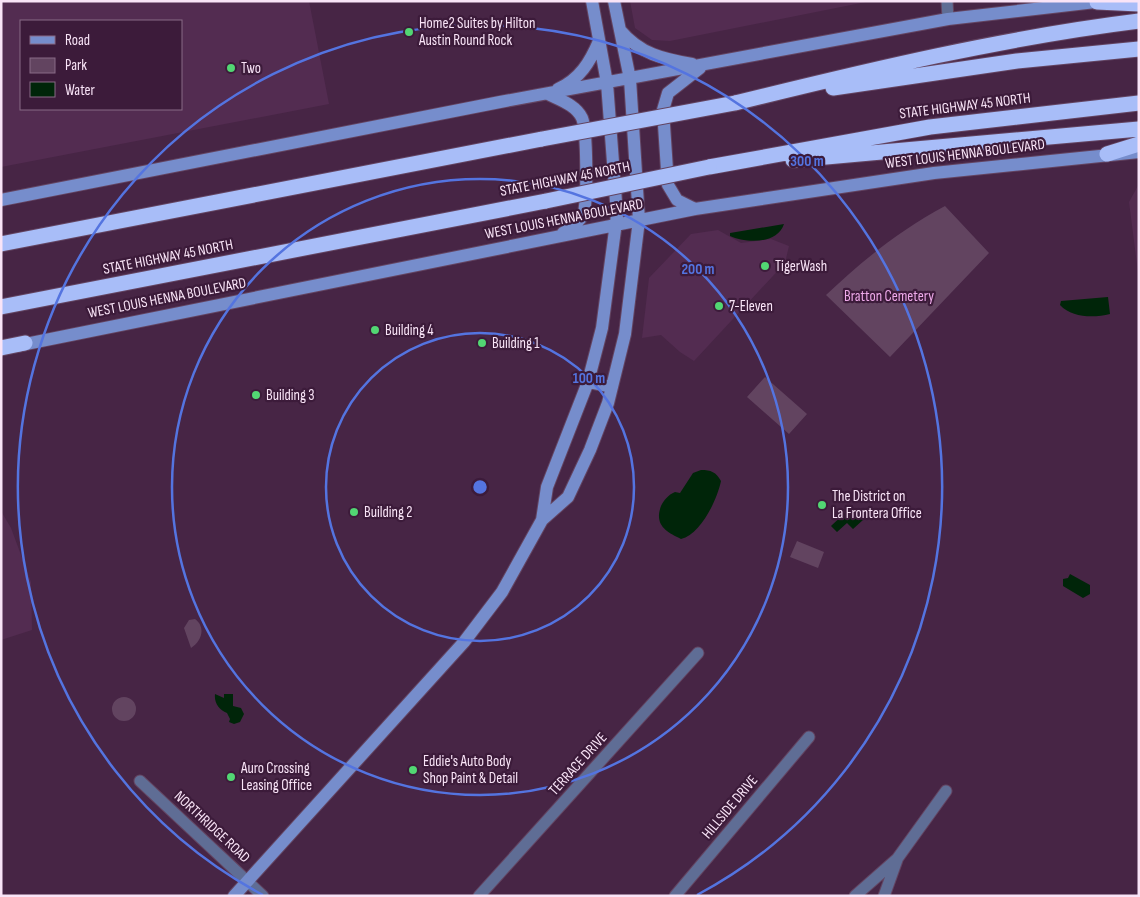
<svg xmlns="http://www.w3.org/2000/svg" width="1140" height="897" font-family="'Sofia Sans Condensed',sans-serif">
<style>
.built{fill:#532c51;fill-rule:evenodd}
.green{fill:#624460}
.water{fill:#002509}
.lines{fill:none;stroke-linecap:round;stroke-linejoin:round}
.street-casing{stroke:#634461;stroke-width:13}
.secondary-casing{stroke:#634461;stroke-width:14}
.highway-casing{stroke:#634461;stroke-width:17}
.street{stroke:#5f6d95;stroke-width:11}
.secondary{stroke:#768dcc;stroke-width:12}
.highway{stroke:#a8bdf8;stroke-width:15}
.highway-bridge-casing{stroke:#634461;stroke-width:17;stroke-linecap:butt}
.highway-bridge{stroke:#a8bdf8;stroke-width:15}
.ring{fill:none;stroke:#5474e0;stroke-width:2.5}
.poi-dot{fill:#52d673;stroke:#3c1b3a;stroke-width:2}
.labels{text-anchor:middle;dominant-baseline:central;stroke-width:4.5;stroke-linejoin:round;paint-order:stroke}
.poi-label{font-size:15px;fill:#f9e4f7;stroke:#3c1b3a;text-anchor:start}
.street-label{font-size:15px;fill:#f9e4f7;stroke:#3c1b3a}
.park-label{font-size:15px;fill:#efaaea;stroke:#3c1b3a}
.centre{fill:#5474e0;stroke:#3c1b3a;stroke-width:2.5}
.ring-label{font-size:15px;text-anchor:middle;font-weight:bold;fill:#5474e0;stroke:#3c1b3a;stroke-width:4.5;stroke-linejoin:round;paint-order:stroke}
</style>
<rect width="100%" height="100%" fill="#472545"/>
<!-- built -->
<path class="built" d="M1,1H309L329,104L1,167ZM181,21V109H21V21Z
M630,1H871L670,41L652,40L635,28Z
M1139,184V280L1129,202Z
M718,230L741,243L771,239L789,246L785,263L694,361L680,352L661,335L642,338L649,278L691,234Z
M1,511L11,528L31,582L32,630L1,640Z"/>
<!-- green -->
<path class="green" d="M945,206L989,253L890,357L826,295C862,261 900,230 945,206Z
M765,377L807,414L789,434L747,397Z
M797,541L824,552L818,568L790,557Z
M195,619C206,627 202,641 191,648L184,628L189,620Z
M112 709a12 12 0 1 1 24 0a12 12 0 1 1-24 0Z"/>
<!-- water -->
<path class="water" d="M784,224C777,245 745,243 730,236V233Z
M1108,297L1110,314C1094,318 1072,318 1060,305L1061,301Z
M701,470C711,470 716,472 721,481C717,500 701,534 681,539C666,532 654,525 661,506C664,500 668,495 675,492L680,493L693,473Z
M853,509L863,520L853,529L847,523L837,532L831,526L848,510Z
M1070,574L1090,585V594L1083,598L1063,586V579L1068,578Z
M215,694L224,698V694H233V706L241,708L244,714L240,722L234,724L229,722L230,719L227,713C219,710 214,703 215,694Z"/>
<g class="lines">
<!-- street casing -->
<g class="street-casing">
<path id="street" d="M947,1L948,19
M140,781L263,896
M479,896L698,653
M675,896L809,737
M855,896L897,859L946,791
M884,896L897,860"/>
</g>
<!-- secondary casing -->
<g class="secondary-casing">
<path id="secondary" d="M620,30C640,54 663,59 692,64
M558,89C580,79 590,62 599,41
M548,94C560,100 576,105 582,118C587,130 588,203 583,215C579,223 570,228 563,233
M1,200L500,102L948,19L1104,1
M695,209L677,200L668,185L663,110L668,93L700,68
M16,346L695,209L934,173L1139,152
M588,382L612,387
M542,520L568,497L590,450L608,403L625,334L639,220L630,79L614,1
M234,896L464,642L502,592L542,520L547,487L588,382L602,328L617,215L607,83L592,1"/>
</g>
<!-- highway casing -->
<g class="highway-casing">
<path id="highway" d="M1097,2L1139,4
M833,88L1017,61L1139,49
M735,103C869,70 1002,38 1139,21
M1107,154L1139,144
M793,160L1139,129
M709,167L930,127L1139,103
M1,244L542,139
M1,307L546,201
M1,348L25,343"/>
</g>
<!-- street -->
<use href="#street" class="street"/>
<!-- secondary -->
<use href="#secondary" class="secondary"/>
<!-- highway -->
<use href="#highway" class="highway"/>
<!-- highway-bridge casing -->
<g class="highway-bridge-casing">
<path id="highway-bridge" d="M542,139L735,103
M546,201L709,167"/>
</g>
<!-- highway-bridge -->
<use href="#highway-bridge" class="highway-bridge"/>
</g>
<!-- distance rings -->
<g class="ring">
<circle cx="480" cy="487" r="154"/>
<circle cx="480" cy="487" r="308"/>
<path d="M263 895A462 462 0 1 1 697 895"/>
</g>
<!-- markers -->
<g class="poi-dot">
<circle cx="409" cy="32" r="5"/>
<circle cx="231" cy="68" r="5"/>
<circle cx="765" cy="266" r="5"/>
<circle cx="719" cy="306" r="5"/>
<circle cx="375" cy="330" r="5"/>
<circle cx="482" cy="343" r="5"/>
<circle cx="256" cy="395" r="5"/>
<circle cx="822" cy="505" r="5"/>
<circle cx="354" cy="512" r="5"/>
<circle cx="413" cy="770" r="5"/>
<circle cx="231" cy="777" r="5"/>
</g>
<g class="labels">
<!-- poi labels -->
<g class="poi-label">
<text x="419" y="23">Home2 Suites by Hilton<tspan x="419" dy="17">Austin Round Rock</tspan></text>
<text x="241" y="68">Two</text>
<text x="775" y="266">TigerWash</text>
<text x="729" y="306">7-Eleven</text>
<text x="385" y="330">Building 4</text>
<text x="492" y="343">Building 1</text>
<text x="266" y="395">Building 3</text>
<text x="832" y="496">The District on<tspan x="832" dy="17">La Frontera Office</tspan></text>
<text x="364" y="512">Building 2</text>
<text x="423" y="761">Eddie's Auto Body<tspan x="423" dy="17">Shop Paint &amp; Detail</tspan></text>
<text x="241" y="768">Auro Crossing<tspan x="241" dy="17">Leasing Office</tspan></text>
</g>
<!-- street labels -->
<g class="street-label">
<text transform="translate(965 106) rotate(-7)">STATE HIGHWAY 45 NORTH</text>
<text transform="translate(965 154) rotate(-7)">WEST LOUIS HENNA BOULEVARD</text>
<text transform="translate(565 179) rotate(-11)">STATE HIGHWAY 45 NORTH</text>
<text transform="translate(564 219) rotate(-11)">WEST LOUIS HENNA BOULEVARD</text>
<text transform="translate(168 257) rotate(-11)">STATE HIGHWAY 45 NORTH</text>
<text transform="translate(167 298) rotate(-11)">WEST LOUIS HENNA BOULEVARD</text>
<text transform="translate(578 764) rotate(-48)">TERRACE DRIVE</text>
<text transform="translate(730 807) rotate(-50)">HILLSIDE DRIVE</text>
<text transform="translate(212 827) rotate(43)">NORTHRIDGE ROAD</text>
</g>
<!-- park labels -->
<g class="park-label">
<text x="889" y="296">Bratton Cemetery</text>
</g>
</g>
<circle cx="480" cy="487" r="8" class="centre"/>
<g class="ring-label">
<text x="807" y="166">300 m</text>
<text x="698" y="274">200 m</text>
<text x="589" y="383">100 m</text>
</g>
<!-- border -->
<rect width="1140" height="897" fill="none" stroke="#f9e4f7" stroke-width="5"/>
<!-- legend -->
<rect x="20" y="20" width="162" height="90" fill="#3c1b3a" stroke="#886b86"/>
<rect x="30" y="36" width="25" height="8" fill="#768dcc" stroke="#886b86"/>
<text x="65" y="45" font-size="15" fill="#f9e4f7">Road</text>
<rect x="30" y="58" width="25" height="15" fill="#624460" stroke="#886b86"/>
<text x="65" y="70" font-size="15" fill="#f9e4f7">Park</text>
<rect x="30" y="82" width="25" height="15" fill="#002509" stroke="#886b86"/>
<text x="65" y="95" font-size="15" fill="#f9e4f7">Water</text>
</svg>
